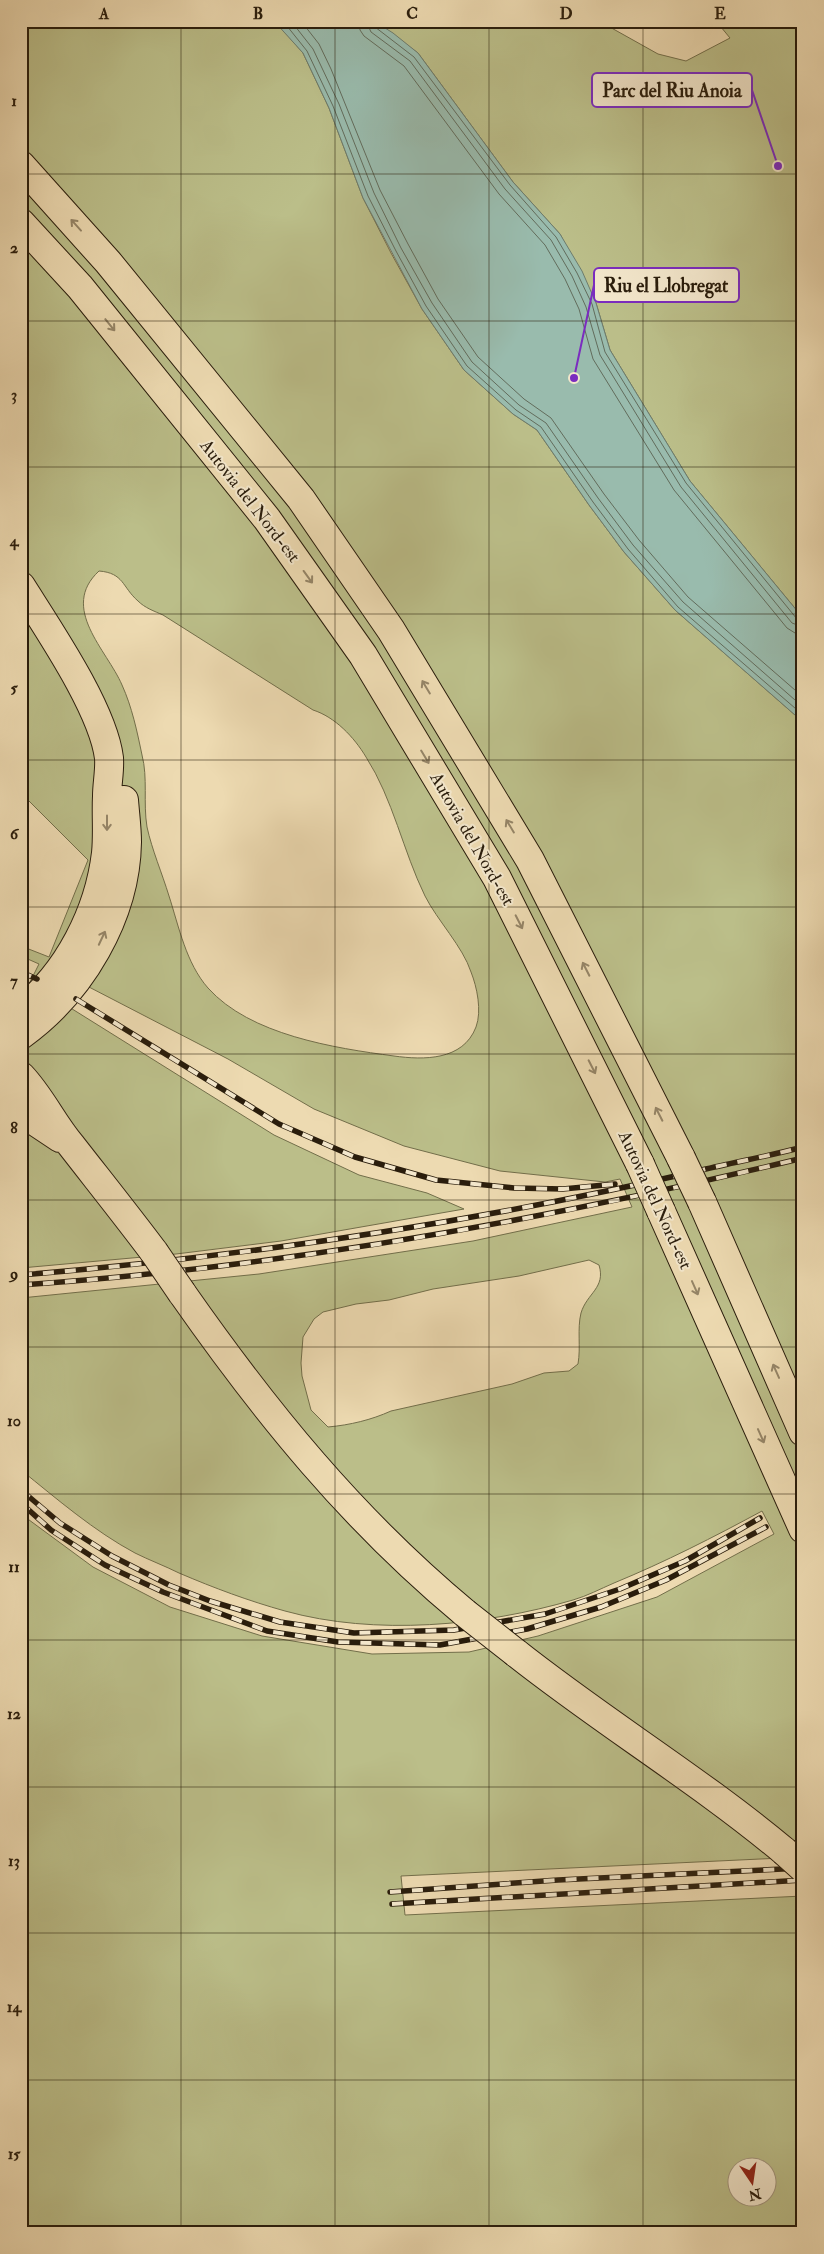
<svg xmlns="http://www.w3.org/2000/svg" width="824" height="2254" font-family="'IM FELL Double Pica',serif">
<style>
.green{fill:#bbbe89;stroke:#726e4a;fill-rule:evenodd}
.water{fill:#99bbad;stroke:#6d7c6d}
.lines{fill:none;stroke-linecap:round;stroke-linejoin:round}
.shore{stroke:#626c5c;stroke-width:1}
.major-casing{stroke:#2a1d0c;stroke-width:30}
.highway-casing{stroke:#2a1d0c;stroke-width:30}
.major{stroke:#eddab1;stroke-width:28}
.highway{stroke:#eddab1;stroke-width:28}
.rail-casing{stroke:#2a1d0c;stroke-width:5.5}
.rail{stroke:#f3e7cc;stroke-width:4;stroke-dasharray:11;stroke-linecap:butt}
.major-bridge-casing{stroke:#2a1d0c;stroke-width:30;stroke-linecap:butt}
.highway-bridge-casing{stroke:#2a1d0c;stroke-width:30;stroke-linecap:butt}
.major-bridge{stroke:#eddab1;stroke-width:28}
.highway-bridge{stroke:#eddab1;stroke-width:28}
.oneway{stroke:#958567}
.grid{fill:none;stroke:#2a1d0c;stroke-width:1;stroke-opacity:0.55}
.labels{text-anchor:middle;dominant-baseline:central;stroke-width:4;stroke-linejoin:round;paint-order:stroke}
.street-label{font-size:18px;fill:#2a1d0c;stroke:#f3e7cc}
.leader{fill:none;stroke:#7b2cbf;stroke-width:2}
.callout-dot{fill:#7b2cbf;stroke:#f3e7cc;stroke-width:2}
.callout{fill:#f3e7cc;stroke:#7b2cbf;stroke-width:2}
.callout-label{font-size:19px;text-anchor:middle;font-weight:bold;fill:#2a1d0c}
.neatline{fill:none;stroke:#2a1d0c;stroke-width:2}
.grid-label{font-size:16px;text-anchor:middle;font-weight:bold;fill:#2a1d0c}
</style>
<rect width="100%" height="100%" fill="#eddab1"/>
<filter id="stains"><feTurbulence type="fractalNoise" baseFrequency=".004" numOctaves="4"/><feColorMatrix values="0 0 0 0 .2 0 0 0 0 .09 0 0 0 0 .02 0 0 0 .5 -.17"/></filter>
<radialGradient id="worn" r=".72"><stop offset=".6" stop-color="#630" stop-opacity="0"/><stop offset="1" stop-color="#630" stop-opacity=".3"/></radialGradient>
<!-- green -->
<path class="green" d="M21,21L277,23L303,53L329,108L363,198L391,253L422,309L464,370L513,414L537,430L589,505L624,552L675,610L803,722V1857L401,1876L405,1915L803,1896V2233H21V1514L93,1567L170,1607L262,1636L372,1654L469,1652L538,1636L657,1597L774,1534L762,1511C714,1537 665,1562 614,1583C600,1589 587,1596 573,1600C484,1626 375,1636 285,1611C249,1601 214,1588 179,1573C165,1566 149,1560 135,1553C94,1531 57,1499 21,1470V1298L259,1274L473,1241L632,1207L620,1179L605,1182L500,1171L404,1146L314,1109L228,1059L87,986L69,1007L274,1135L359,1175L427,1193L464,1209L281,1241L176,1254L21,1268V988L26,990L39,964L21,956V946L49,957L88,860L21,793V290L26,263L25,156L21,154ZM99,571C124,573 122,587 138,601C145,608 154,611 163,615L313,710C335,717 354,737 366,757C393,799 403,851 425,896C437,920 463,947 471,972C477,987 482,1011 476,1027C463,1061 423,1060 394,1056C334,1048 250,1035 208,988C186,963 179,927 169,896C162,873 152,850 147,827C143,803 148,778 142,755C137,731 132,707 122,685C107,650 59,608 99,571ZM589,1260L599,1265C606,1288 587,1293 581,1313C577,1329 581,1347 578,1364L569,1371L544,1373L512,1384L391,1411C371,1420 350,1425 328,1427L311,1410L302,1376L301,1363L303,1337L314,1319L323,1312L356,1304L389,1300L433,1289L519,1276ZM736,2166H766V2196H736Z
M374,21H599L658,54L686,61L730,38L716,21H803V618L690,481L610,350L596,303L560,234L513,182L418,53Z"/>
<!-- water -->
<path class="water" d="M274,21H374L393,33L418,53L513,182L560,234L582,271L596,303L610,350L690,481L803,618V722L675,610L624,552L589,505L537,430L513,414L464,370L422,309L363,198L329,108L303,53Z"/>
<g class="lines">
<!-- shore -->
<path class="shore" d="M283,21L307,51L333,106L368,196L396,251L426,306L467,366L516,410L541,427L593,502L628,549L678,607L803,715
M291,21L313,49L339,104L374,193L401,248L432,303L472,362L519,405L546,423L598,498L633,545L683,602L803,707
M301,21L319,44L331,69L380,190L408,244L438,299L478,357L524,399L551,418L604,494L639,540L688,597L803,697
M359,21L360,30L364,36L404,66L499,194L545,245L565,279L579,309L593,359L674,490L787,628L795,633L803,635
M366,21L371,32L410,61L505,189L551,240L572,276L586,307L600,355L681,487L792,623L803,627
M373,21L375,27L414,57L510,185L556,237L577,273L592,304L605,352L686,483L797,619L803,621"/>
<!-- major casing -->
<g class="major-casing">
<path id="major" d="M21,586C48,629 103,709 109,758C110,770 107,784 107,796C106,815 108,834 106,853C99,912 68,973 21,1010
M21,1035C81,992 126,916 127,842C127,828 125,814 124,800
M21,1076C41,1097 53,1124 71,1145C99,1181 127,1216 154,1252
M21,1112L60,1138
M182,1293C266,1413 352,1519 465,1613
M516,1653C603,1722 699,1780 784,1851"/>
</g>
<!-- highway casing -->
<g class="highway-casing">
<path id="highway" d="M21,165L108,262L301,499L391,630L530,860L681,1158
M21,223L80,287L267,519L363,655L497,878L640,1164
M702,1202L803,1432
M661,1211L803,1529"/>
</g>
<!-- major -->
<use href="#major" class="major"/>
<!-- highway -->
<use href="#highway" class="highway"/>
<!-- rail casing -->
<g class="rail-casing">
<path id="rail" d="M21,972L37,979
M76,999L279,1124L355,1157L436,1180L514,1188L563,1189L615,1184
M21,1275C251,1256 478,1222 702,1170C735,1162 769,1156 803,1147
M21,1285C286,1267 546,1220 803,1158
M21,1490L60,1523L112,1556L169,1585L210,1601L280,1622L354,1633L454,1630L545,1614L620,1589L685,1561L760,1518
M21,1503L51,1530L105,1565L163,1592L267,1631L338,1642L440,1645L527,1629L601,1607L666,1580L766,1527
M390,1892L558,1880L803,1868
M392,1904L803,1880"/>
</g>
<!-- rail -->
<use href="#rail" class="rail"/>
<!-- major-bridge casing -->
<g class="major-bridge-casing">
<path id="major-bridge" d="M154,1252L182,1293
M465,1613L516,1653
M784,1851L803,1868"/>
</g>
<!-- highway-bridge casing -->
<g class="highway-bridge-casing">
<path id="highway-bridge" d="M681,1158L702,1202
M640,1164L661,1211"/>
</g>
<!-- major-bridge -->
<use href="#major-bridge" class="major-bridge"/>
<!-- highway-bridge -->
<use href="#highway-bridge" class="highway-bridge"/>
</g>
<!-- one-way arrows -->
<defs><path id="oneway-shaft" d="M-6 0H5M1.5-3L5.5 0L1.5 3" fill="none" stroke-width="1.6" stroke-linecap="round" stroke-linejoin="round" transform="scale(1.25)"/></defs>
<g class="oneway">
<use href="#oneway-shaft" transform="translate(76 225) rotate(-132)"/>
<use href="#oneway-shaft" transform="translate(110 325) rotate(51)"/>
<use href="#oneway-shaft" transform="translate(308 577) rotate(54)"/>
<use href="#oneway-shaft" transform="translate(426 687) rotate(-121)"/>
<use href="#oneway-shaft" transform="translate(425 757) rotate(59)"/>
<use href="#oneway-shaft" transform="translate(107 823) rotate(90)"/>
<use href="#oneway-shaft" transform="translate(510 826) rotate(-121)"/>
<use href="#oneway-shaft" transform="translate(519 922) rotate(63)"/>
<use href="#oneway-shaft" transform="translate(102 938) rotate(-65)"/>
<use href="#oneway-shaft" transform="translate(586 969) rotate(-117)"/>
<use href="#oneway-shaft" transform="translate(592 1067) rotate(63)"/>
<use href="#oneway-shaft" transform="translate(659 1114) rotate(-117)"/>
<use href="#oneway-shaft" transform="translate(695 1288) rotate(66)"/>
<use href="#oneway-shaft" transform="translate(776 1371) rotate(-114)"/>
<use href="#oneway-shaft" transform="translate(761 1436) rotate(66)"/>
</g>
<!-- grid -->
<path class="grid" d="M181,21V2233M335,21V2233M489,21V2233M643,21V2233M21,174H803M21,321H803M21,467H803M21,614H803M21,760H803M21,907H803M21,1054H803M21,1200H803M21,1347H803M21,1494H803M21,1640H803M21,1787H803M21,1933H803M21,2080H803"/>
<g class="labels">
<!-- street labels -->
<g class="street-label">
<text transform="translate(250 501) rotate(52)">Autovia del Nord-est</text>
<text transform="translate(472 839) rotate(60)">Autovia del Nord-est</text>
<text transform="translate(655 1200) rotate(65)">Autovia del Nord-est</text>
</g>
</g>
<!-- callouts -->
<path class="leader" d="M778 166L752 90M574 378L594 285"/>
<g class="callout-dot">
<circle cx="778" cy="166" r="5"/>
<circle cx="574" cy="378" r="5"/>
</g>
<g class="callout">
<rect x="592" y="73" width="160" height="34" rx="5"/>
<rect x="594" y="268" width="145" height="34" rx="5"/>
</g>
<g class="callout-label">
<text x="672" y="97">Parc del Riu Anoia</text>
<text x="666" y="292">Riu el Llobregat</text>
</g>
<!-- margin -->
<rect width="824" height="2254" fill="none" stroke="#eddab1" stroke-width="55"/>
<!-- north arrow -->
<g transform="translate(752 2182) rotate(167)"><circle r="24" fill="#f3e7cc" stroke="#a3967f"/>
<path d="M0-4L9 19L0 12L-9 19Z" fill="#8f2418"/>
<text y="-8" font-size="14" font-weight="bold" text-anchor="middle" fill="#2a1d0c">N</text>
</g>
<rect x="28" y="28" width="768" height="2198" class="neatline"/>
<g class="grid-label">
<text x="104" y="19">A</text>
<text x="258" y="19">B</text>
<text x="412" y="19">C</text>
<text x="566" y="19">D</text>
<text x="720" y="19">E</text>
<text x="14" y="106">1</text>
<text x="14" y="253">2</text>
<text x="14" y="400">3</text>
<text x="14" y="546">4</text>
<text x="14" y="693">5</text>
<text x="14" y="839">6</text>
<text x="14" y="986">7</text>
<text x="14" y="1133">8</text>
<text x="14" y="1279">9</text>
<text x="14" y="1426">10</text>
<text x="14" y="1572">11</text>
<text x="14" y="1719">12</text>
<text x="14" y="1866">13</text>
<text x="14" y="2012">14</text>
<text x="14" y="2159">15</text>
</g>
<rect width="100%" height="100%" filter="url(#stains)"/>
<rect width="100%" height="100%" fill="url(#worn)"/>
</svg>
